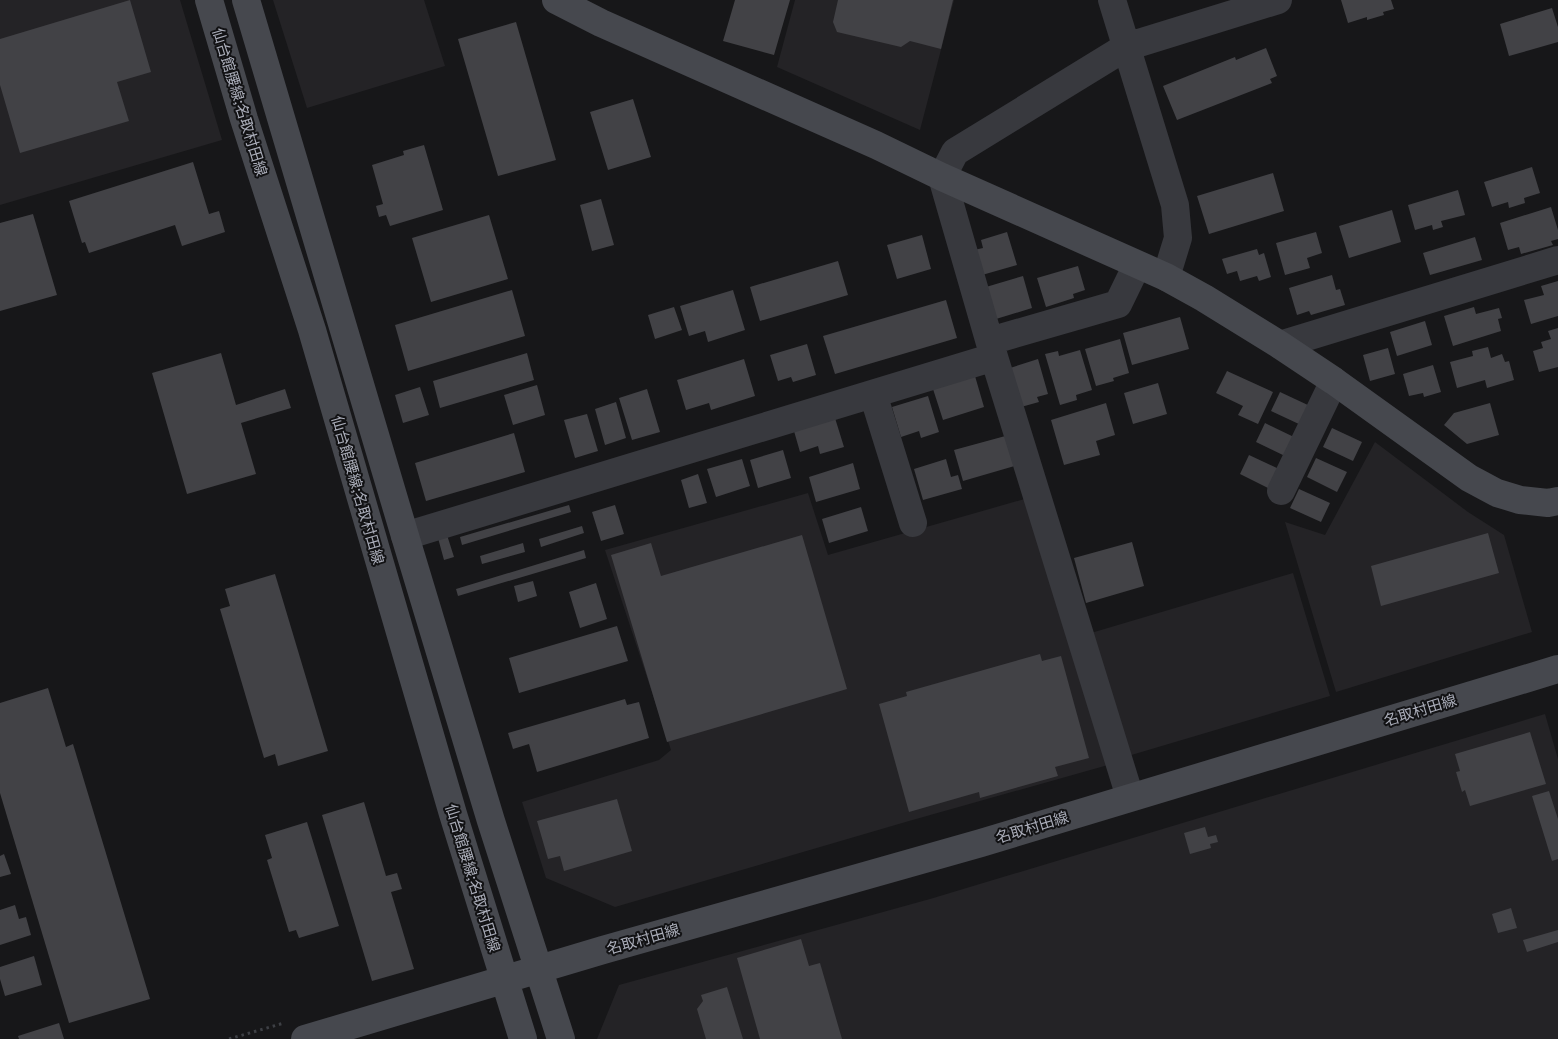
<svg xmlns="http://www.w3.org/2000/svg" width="1558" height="1039" font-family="'Space Grotesk','Noto Sans JP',sans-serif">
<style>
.built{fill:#242326}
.building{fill:#424246}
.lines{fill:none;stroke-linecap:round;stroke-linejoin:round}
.path{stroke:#3e4045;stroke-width:3;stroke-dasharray:2.5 4;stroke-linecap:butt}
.street{stroke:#38393e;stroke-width:28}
.secondary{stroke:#46484e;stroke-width:28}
.labels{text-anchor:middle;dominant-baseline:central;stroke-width:4;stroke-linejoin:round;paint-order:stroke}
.street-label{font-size:15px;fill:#aaadb9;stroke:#121214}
</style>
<rect width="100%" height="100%" fill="#171719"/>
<!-- built -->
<path class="built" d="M0,0H180L222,140L0,205Z
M273,0H424L445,66L307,108Z
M795,0H954L920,130L777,67Z
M1375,442L1468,512L1504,535L1532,632L1336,692L1285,522L1325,535Z
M808,493L828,555L1028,498L1108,765L909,821L615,907L546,878L522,802L659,760L671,750L605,550Z
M1293,573L1330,696L1128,756L1091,633Z
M1545,714L1558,759V1039H597L619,985L930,899Z"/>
<!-- building -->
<path class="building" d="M130,0L151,72L117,82L129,121L20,153L0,85V39Z
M735,0H790L774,55L723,41Z
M838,0H953L941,49L910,41L901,47L837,32L833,22Z
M1341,0H1391L1394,9L1383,12L1384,15L1367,20V17L1348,23Z
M1552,8L1558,27V42L1509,56L1500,24Z
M516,22L556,160L498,176L458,39Z
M1266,48L1277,76L1270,79L1272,83L1177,120L1163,86L1235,57L1236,60Z
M633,99L651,157L608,170L590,112Z
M424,145L443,210L390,226L386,215L379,217L376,206L383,204L372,165L404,155L403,151Z
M193,162L209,214L219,211L225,232L182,246L175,225L89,253L85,242L82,243L69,201Z
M1532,167L1540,193L1524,198L1525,203L1509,208L1508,202L1492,207L1484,182Z
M1273,173L1284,211L1209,234L1197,196Z
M1458,190L1465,215L1441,221L1443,227L1433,230L1432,225L1415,230L1408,205Z
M601,199L614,245L592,251L580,205Z
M1551,207L1558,230V239L1551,241L1553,245L1521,254L1519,247L1508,250L1500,223Z
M1392,210L1401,242L1349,258L1339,226Z
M33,214L57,295L0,311V223Z
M489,215L508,279L431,302L412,238Z
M1007,232L1017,265L982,275L974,250L983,248L981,240Z
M1316,232L1322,253L1307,258L1310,268L1285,275L1276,243Z
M922,235L931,269L897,279L887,245Z
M1475,237L1482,260L1430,275L1423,253Z
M1257,249L1259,255L1264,253L1271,277L1259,281L1257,276L1240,281L1237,271L1227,274L1222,259Z
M838,261L848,295L760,321L750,287Z
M1078,266L1085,290L1073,294L1074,298L1046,307L1037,278Z
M1332,275L1336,290L1340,289L1345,305L1311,315L1309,311L1297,315L1289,288Z
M1023,276L1032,308L996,319L986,287Z
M1558,281V316L1531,324L1524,300L1544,295L1541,286Z
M512,290L525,336L408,371L395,325Z
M733,290L745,330L708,342L705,331L689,336L680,306Z
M946,300L957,338L835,374L823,336Z
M674,307L682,330L655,339L648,315Z
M1474,307L1476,314L1499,308L1502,318L1498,319L1501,331L1453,346L1444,316Z
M1180,317L1189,349L1132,365L1123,333Z
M1425,321L1432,345L1397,356L1390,332Z
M1558,328V367L1539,372L1533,351L1543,348L1541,342L1551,339L1548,331Z
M1120,339L1129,373L1113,378L1114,381L1096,386L1085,349Z
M807,344L816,375L793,382L791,377L778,381L770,355Z
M1488,347L1491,358L1502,354L1505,362L1509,361L1514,380L1487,388L1485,380L1457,388L1450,362L1473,356L1472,351Z
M1388,348L1395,374L1370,381L1363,355Z
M1080,350L1092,390L1076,395L1077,400L1060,405L1045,354L1058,351L1059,356Z
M221,353L236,405L285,389L291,408L241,423L256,474L187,494L152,373Z
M527,353L534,380L440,408L433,381Z
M744,359L755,396L711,410L709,403L686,410L677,380Z
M1038,359L1048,394L1037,397L1039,402L1021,407L1010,368Z
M1433,365L1441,392L1424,397L1423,393L1409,396L1403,374Z
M1227,371L1273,392L1258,424L1238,415L1243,406L1216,393Z
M975,376L984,407L943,420L933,389Z
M1158,383L1167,414L1133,424L1124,393Z
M537,385L545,415L513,425L504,395Z
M420,387L429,415L403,423L395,395Z
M647,389L660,432L632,440L619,398Z
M1280,392L1310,406L1301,425L1271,411Z
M928,396L939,432L921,438L919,431L901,437L892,407Z
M616,402L626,438L605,445L595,409Z
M1106,403L1115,435L1096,441L1100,455L1064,465L1051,420Z
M1490,403L1499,435L1467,444L1444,425L1454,413Z
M587,414L598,451L575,458L564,420Z
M835,418L844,447L820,454L818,446L800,452L794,431Z
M1265,423L1296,438L1287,457L1256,442Z
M1332,428L1362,442L1353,461L1323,447Z
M514,433L525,472L426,501L415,463Z
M1009,435L1018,465L963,481L954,450Z
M783,450L791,478L758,488L750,460Z
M1249,455L1279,469L1270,489L1240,474Z
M1316,458L1347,472L1337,492L1307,477Z
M742,459L750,486L716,497L707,469Z
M946,459L951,477L958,475L962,489L923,500L914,469Z
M853,463L860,489L816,502L809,477Z
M698,474L707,503L689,508L681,480Z
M1299,489L1330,503L1321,522L1290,508Z
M569,505L571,512L462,545L460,537Z
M615,505L624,534L601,541L592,512Z
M861,507L868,531L829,543L822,519Z
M582,526L584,533L541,547L539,539Z
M1488,533L1499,573L1381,606L1371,566Z
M447,535L454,557L444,560L438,538Z
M802,535L847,689L667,742L611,555L651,543L661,576Z
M1132,542L1144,586L1086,603L1074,558Z
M523,543L525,552L482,564L480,556Z
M584,550L586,558L458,596L456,589Z
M275,574L328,751L278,766L275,754L264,758L220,609L230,606L225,589Z
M533,581L537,596L518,602L514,586Z
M596,583L607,619L580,628L569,592Z
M617,626L628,661L519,693L509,658Z
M1040,654L1042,661L1061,656L1089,758L1055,767L1058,776L980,798L979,792L909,812L879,704L907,696L906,692Z
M48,688L66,747L73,744L150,999L69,1023L0,793V703Z
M625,699L627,705L639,702L649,738L537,772L529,744L513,749L508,733Z
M1530,732L1546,784L1470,806L1465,790L1462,792L1456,772L1460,771L1455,754Z
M1549,791L1558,819V859L1552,861L1532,796Z
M617,799L632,851L564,871L560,856L548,859L537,821Z
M364,802L386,876L397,873L402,889L391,892L414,969L372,981L322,815Z
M307,822L339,926L299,938L296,930L289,932L267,860L272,858L265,835Z
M1205,827L1208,837L1216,835L1218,842L1210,844L1211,848L1190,854L1184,833Z
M4,854L11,874L0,877V856Z
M15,905L19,919L26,917L31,935L0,945V910Z
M1511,908L1517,928L1498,933L1492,914Z
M1558,930V942L1527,952L1523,940Z
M801,939L809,966L820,963L842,1039H760L737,958Z
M34,956L42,985L5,996L0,979V967Z
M727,987L743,1039H706L697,1009L703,1001L701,995Z
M59,1023L64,1039H19L18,1036Z"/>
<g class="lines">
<!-- path -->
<path class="path" d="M229,1039L284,1023"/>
<!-- street -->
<path class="street" d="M1112,0L1175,205L1178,238L1166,277
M990,341L1118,304L1137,265
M1280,345L1558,260
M994,357L1130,797
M873,394L913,523
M1281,491L1334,381
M405,536L994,357L942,177L955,152L1126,47L1278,0"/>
<!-- secondary -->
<path class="secondary" d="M209,0L244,119L312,330L453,814L523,1039
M246,0L405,536L491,821L561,1039
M556,0L601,23L876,145L942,177L1166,277L1204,298L1280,345L1334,381L1469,478L1497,493L1520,500L1548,503L1558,501
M305,1039L603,950L981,843L1558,669"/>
</g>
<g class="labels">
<!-- street labels -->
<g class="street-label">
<text transform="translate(240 102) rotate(73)">仙台館腰線;名取村田線</text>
<text transform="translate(358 490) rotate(74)">仙台館腰線;名取村田線</text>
<text transform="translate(1420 710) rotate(-17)">名取村田線</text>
<text transform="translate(1032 827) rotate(-17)">名取村田線</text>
<text transform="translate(473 878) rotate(73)">仙台館腰線;名取村田線</text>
<text transform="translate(643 939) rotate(-16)">名取村田線</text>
</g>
</g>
</svg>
